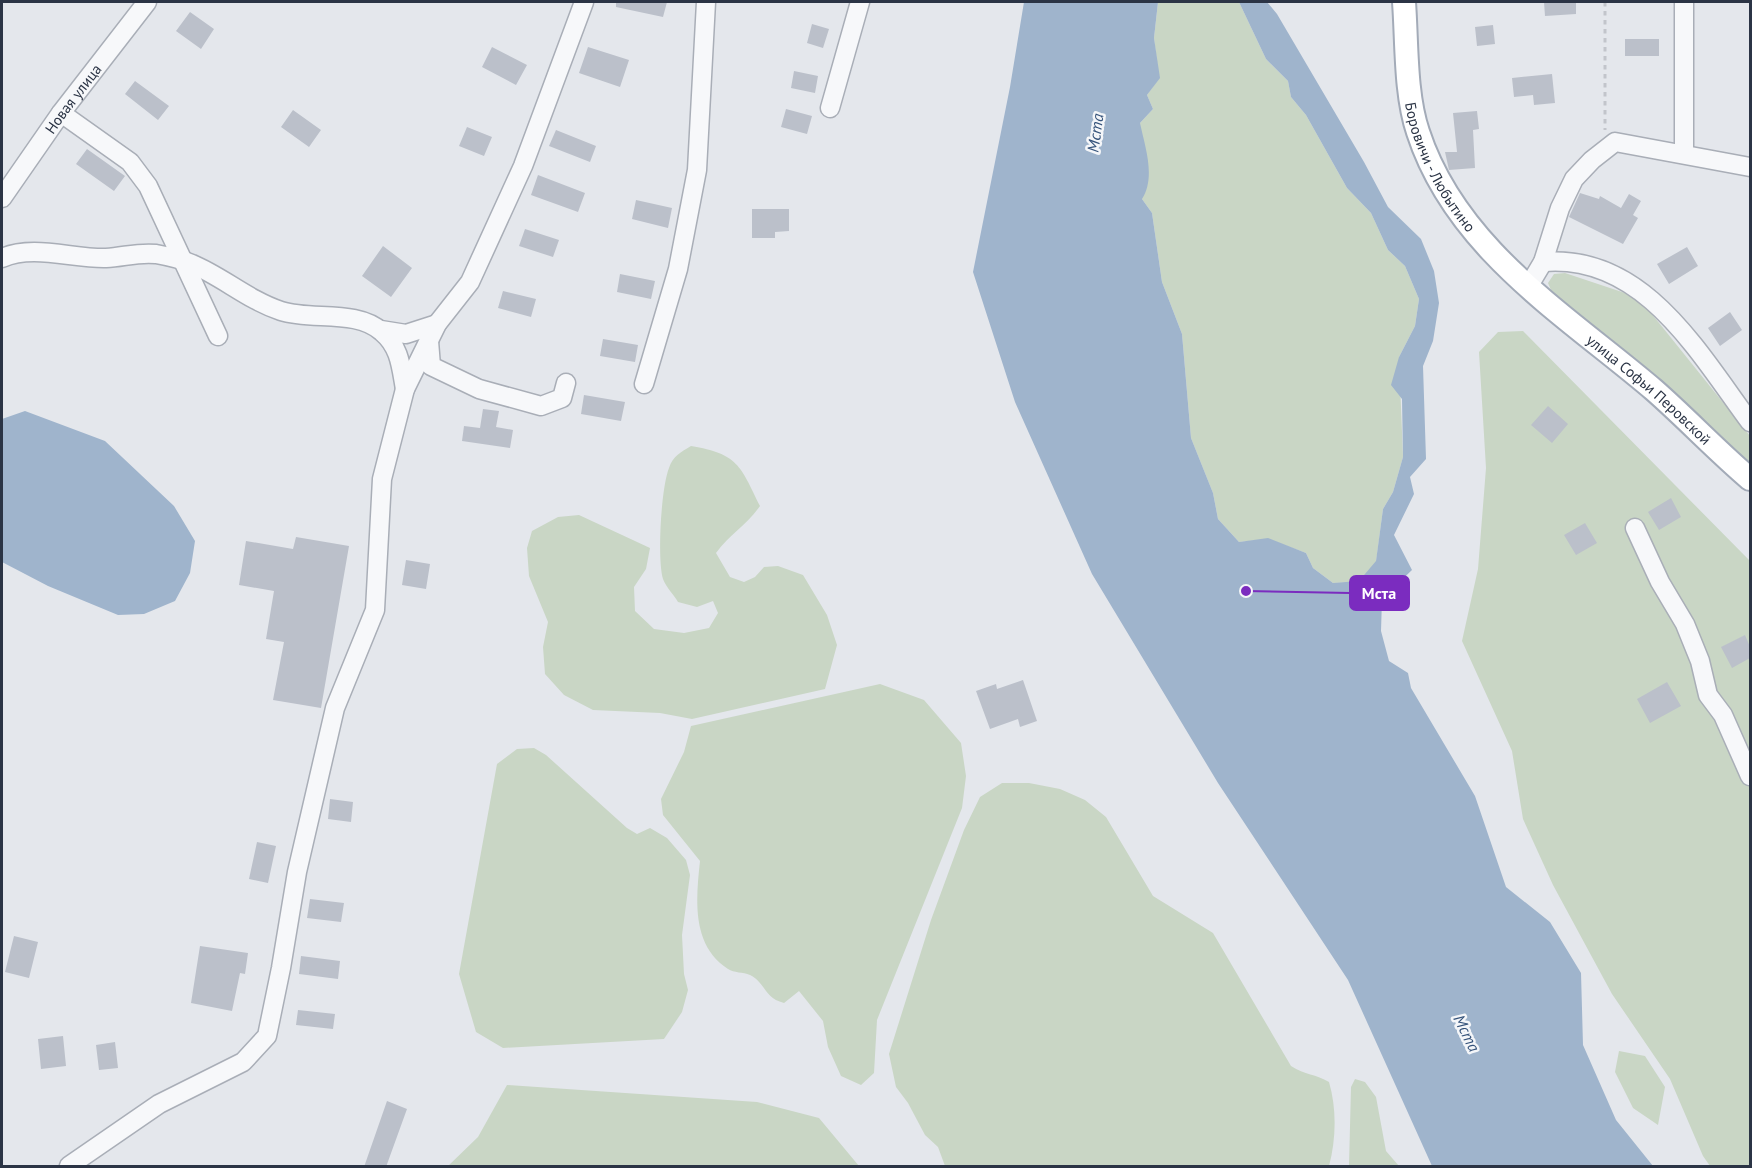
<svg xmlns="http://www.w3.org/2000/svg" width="1752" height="1168" font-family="'PT Sans',sans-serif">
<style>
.green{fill:#c9d6c5}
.water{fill:#9fb4cc}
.building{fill:#bbc0ca}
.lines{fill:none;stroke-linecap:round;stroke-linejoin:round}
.minor-casing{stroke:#a9aeb7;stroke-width:21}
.major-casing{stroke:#a3abb8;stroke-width:26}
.path{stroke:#c2c5cb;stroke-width:3;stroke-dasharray:4.5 4.5;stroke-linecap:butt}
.minor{stroke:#f7f8fa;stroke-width:18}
.major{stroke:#fff;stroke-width:22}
.labels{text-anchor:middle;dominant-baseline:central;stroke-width:5;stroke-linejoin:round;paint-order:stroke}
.street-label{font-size:15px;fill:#2b3445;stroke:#f4f6f9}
.water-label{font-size:16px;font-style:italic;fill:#34527a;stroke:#f4f6f9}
.leader{fill:none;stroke:#7b2cbf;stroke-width:2}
.callout-dot{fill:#7b2cbf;stroke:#f4f6f9;stroke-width:2}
.callout{fill:#7b2cbf;stroke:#7b2cbf;stroke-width:2}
.callout-label{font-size:16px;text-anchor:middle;font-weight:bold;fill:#fff}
</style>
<rect width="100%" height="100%" fill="#e4e7ec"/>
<!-- green -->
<path class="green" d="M1158,2H1239L1266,59L1288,81L1291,97L1306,115L1347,188L1371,213L1388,250L1405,266L1419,299L1415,326L1399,357L1403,457L1393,492L1383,509L1376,562L1359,582L1333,583L1313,568L1306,553L1268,539L1239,542L1218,519L1213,493L1191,438L1182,334L1162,282L1152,213L1142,199L1140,123L1153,109L1147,95L1159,78L1154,38Z
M1565,273L1634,296L1647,308L1750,436V471L1551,290L1548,283L1554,274Z
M1523,331L1750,561V1166H1710L1703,1156L1670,1079L1612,994L1553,885L1523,819L1512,751L1462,641L1478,569L1486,468L1479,352L1498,332Z
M691,446C738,454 740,465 760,506C746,526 730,534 716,553L730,577L744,582L755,577L764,567L778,566L803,575L827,615L837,645L825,689L692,719L660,713L593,710L564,695L545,674L543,647L548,622L529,576L527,548L532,531L558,517L579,515L650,548L646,569L634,587L635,611L654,629L684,633L709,628L718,613L713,601L697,607L678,602C674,595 666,587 663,579C657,559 661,488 669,468C673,456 681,452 691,446Z
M880,684L924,700L961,743L966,776L962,808L877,1020L874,1073L861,1085L841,1076L828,1047L823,1021L799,991L784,1003C764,998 765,982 750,975C743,972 734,973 728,969C691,945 696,899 700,861L663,815L661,799L684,752L691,726Z
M534,748L546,755L627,828L637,834L650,828L667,838L686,860L690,875L682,935L684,974L688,990L682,1012L664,1039L503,1048L476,1032L459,974L497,764L517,749Z
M1002,783H1029L1060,789L1085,800L1106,817L1153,896L1213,933L1291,1066C1305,1075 1316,1074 1329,1082C1337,1109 1336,1140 1329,1166H945L938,1147L925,1135L908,1103L896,1087L889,1054L931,920L964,830L980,797Z
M1619,1051L1645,1056L1665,1087L1658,1125L1633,1108L1615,1072Z
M1355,1079L1365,1082L1376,1097L1386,1151L1399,1166H1349L1351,1087Z
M507,1085L757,1102L819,1118L859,1166H448L478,1137Z"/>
<!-- water -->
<path class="water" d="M1024,2H1158L1154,38L1160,78L1147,95L1153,109L1140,123C1145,147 1156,177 1142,199L1152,213L1162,282L1182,334L1191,438L1213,493L1218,519L1239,542L1268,538L1306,553L1313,568L1333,583L1359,581L1376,561L1383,509L1393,492L1403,457L1402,399L1391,385L1399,357L1415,326L1419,299L1405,266L1388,250L1371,213L1347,188L1306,115L1291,97L1288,81L1266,59L1239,2H1267L1277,14L1364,162L1388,207L1421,239L1434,271L1439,303L1433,341L1423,366L1426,459L1410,477L1414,494L1394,535L1412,570L1382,599L1381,631L1389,661L1408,673L1411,688L1475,796L1506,887L1550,922L1581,973L1583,1045L1616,1120L1653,1166H1432L1348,980L1218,783L1092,574L1015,402L973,272L1010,87Z
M25,411L105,441L174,506L195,541L190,573L175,601L144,614L118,615L48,586L2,562V419Z"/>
<!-- building -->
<path class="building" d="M616,2H667L663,17L616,7Z
M1544,2H1576V14L1545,16Z
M190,12L214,29L201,49L176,31Z
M812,24L829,29L823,48L807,43Z
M1493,25L1495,44L1477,46L1475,27Z
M1625,39H1659V56H1625Z
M492,47L527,65L516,85L482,67Z
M588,47L629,60L620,87L579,73Z
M794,71L818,76L815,93L791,88Z
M1552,74L1555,103L1534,105L1533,95L1514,97L1512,78Z
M135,81L169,106L158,120L125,94Z
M786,109L812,116L807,134L781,127Z
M293,110L321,130L309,147L281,127Z
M1477,111L1479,129L1473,130L1475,168L1449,170L1445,152H1457L1453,113Z
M467,127L492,137L484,156L459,146Z
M556,130L596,146L590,162L549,146Z
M87,149L125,176L114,191L76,164Z
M538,175L585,193L578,212L531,195Z
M1580,193L1599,199L1600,196L1621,208L1629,194L1641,201L1633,215L1638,218L1623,244L1569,217Z
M636,200L672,208L668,228L632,219Z
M752,209H789V231L775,232V238H752Z
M525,229L559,240L553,257L519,246Z
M383,246L412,268L391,297L362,276Z
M1687,247L1698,266L1669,284L1657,264Z
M620,274L655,281L651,299L617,292Z
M503,291L536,299L531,317L498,308Z
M1730,312L1742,330L1720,346L1708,328Z
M603,339L638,345L635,362L600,356Z
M584,395L625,402L621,421L581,414Z
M1548,406L1568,424L1552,443L1531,425Z
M483,409L499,411L496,427L513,430L510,448L462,441L464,426L480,428Z
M1671,498L1681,517L1659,530L1648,512Z
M1585,523L1597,543L1576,555L1564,535Z
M296,537L349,546L321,708L273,700L284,642L266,639L274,591L239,585L246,541L293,549Z
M406,560L430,564L426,589L402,585Z
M1745,635L1750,647V658L1732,668L1721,647Z
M1023,680L1037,721L1020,727L1018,719L990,729L976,691L996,684L997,689Z
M1667,682L1681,706L1650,723L1637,699Z
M330,799L353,802L351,822L328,819Z
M257,842L276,846L268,883L249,879Z
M310,899L344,903L341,922L307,918Z
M14,936L38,942L29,978L5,972Z
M200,946L248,953L245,974L240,973L232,1011L191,1003Z
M301,956L340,961L338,979L299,974Z
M298,1010L335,1014L333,1029L296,1025Z
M63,1036L66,1066L41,1069L38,1039Z
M115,1042L118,1068L99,1070L96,1045Z
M387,1101L407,1109L386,1167H364Z"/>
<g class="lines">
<!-- minor casing -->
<g class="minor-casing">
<g id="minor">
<path d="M830,108L860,2"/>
<path d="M61,113L130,162L148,186L218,336"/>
<path d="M1684,153V2"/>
<path id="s1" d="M2,198L61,113L147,2"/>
<path d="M2,258C33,244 73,259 106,258C124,257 138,252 156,254C167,256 181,259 192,264C223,277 248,300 281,311C312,321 357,309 382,332C400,347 401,367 405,389"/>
<path d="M1543,262C1643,253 1698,352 1750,422"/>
<path d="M1528,287L1543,262L1560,208L1574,179L1592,160L1615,142L1750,167"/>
<path d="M381,330L406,334L437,324"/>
<path d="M429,341L431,366L479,389L541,406L562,398L566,383"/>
<path d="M644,384L678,269L697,170L706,2"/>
<path d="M1635,528L1660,582L1685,624L1700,661L1708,695L1723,715L1750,776"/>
<path d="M69,1166L159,1104L243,1062L267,1036L281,968L297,872L335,708L375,610L382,479L405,389L437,324L470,282L523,166L584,2"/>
</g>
</g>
<!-- major casing -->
<g class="major-casing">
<g id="major">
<path id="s2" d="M1404,2C1407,42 1405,94 1418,132C1456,249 1566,315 1654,390C1687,419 1717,451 1750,479"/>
</g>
</g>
<!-- path -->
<path class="path" d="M1605,2V130"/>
<!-- minor -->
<use href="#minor" class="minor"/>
<!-- major -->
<use href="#major" class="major"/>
</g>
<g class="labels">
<!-- street labels -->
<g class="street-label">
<text stroke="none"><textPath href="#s1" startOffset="122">Новая улица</textPath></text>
<text stroke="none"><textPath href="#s2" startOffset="172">Боровичи - Любытино</textPath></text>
<text stroke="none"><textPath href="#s2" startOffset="482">улица Софьи Перовской</textPath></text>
</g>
<!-- water labels -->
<g class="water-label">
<text transform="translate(1095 133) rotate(-82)">Мста</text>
<text transform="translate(1467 1033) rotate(64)">Мста</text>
</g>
</g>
<!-- callouts -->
<path class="leader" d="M1246 591L1350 593"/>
<circle class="callout-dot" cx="1246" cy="591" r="6"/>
<rect class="callout" x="1350" y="576" width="59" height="34" rx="6"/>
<g class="callout-label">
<text x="1379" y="599">Мста</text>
</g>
<!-- border -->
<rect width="1752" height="1168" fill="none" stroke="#2b3445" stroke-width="6"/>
</svg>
